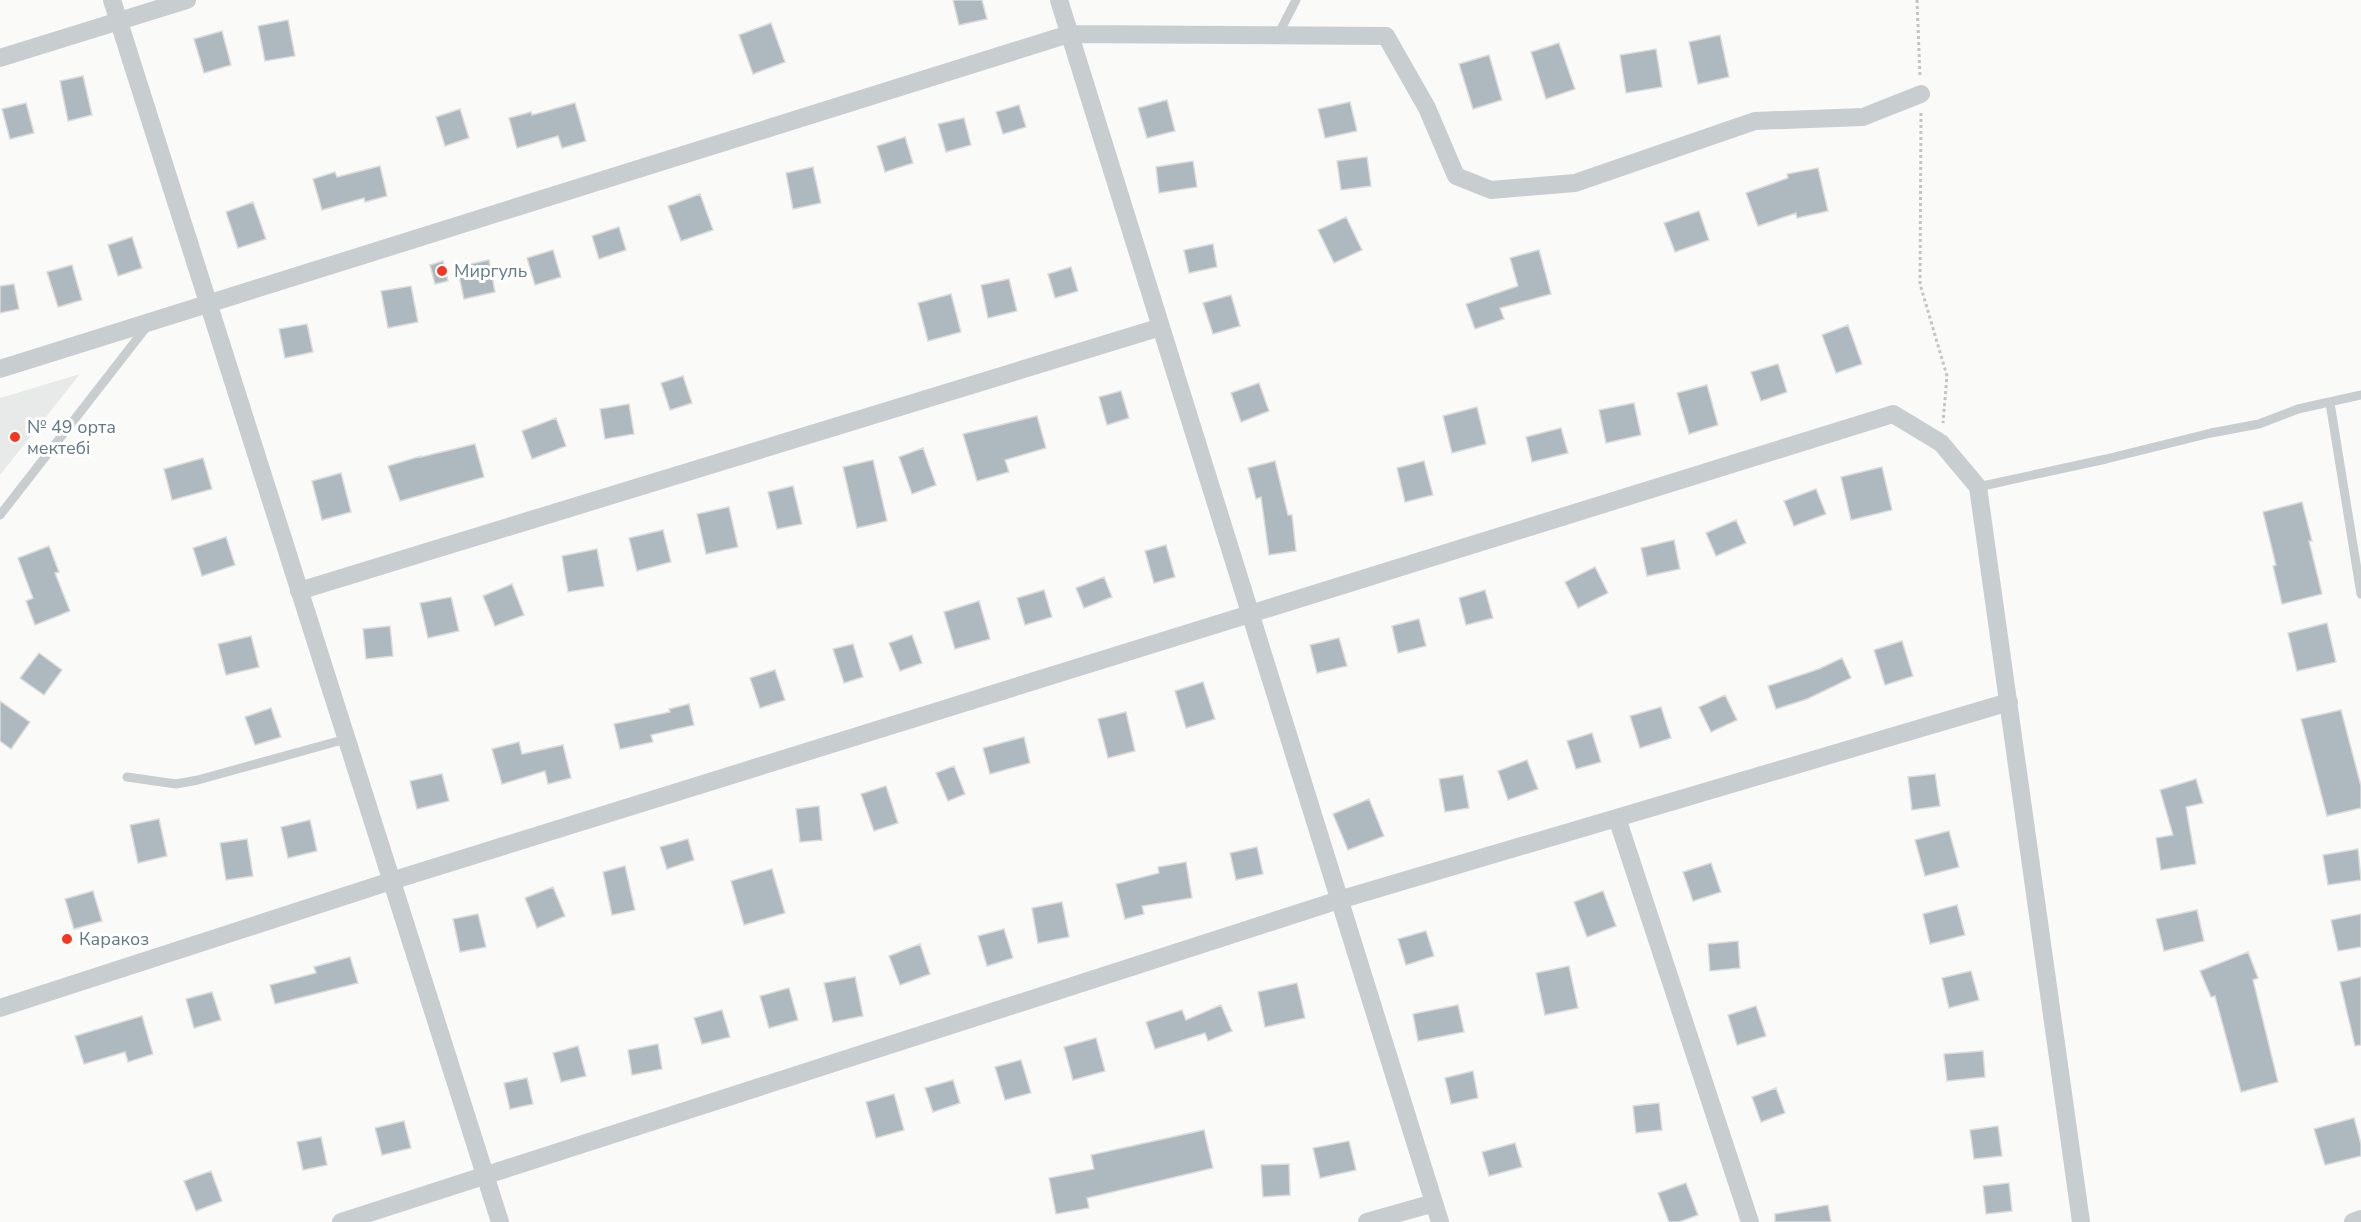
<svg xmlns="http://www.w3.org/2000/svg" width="2361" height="1222" font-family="'Nunito Sans',sans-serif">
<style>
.built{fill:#e8eae9}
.building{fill:#adb9be;stroke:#dcdcda;stroke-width:1.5}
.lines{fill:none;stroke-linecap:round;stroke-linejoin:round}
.path{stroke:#c1c5c6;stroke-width:3;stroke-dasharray:3 3;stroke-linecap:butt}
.service{stroke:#c8cdd0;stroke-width:9}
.minor{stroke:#c8cdd0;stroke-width:18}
.poi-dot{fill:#f4371e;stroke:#fff;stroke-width:2}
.labels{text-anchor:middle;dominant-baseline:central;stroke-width:6;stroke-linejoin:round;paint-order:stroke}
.poi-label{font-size:18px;fill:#627a86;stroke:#fff;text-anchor:start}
</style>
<rect width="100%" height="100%" fill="#fafaf8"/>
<!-- built -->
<path class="built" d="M80,374L0,475V398Z"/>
<!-- building -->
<path class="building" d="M953,0H982L987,19L959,25Z
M288,20L295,56L265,61L258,26Z
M771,23L785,62L753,74L739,35Z
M222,31L231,65L204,73L194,39Z
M1720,35L1729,77L1698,84L1689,42Z
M1559,43L1575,89L1546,99L1531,52Z
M1656,49L1662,87L1626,93L1620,55Z
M1489,55L1502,100L1473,109L1459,64Z
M83,76L92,115L68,121L60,81Z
M1167,100L1175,131L1147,138L1138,108Z
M1350,102L1357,131L1325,138L1318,109Z
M26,103L34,133L10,139L2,109Z
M575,103L586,141L562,148L558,136L517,148L509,118L531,112L532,115Z
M1019,105L1026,127L1003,134L996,112Z
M460,109L469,138L445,146L436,117Z
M964,118L971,145L946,152L938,124Z
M905,137L913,163L885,172L877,146Z
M1367,157L1371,186L1341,190L1337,161Z
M1193,161L1197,187L1159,193L1156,167Z
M380,166L387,196L365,202L364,198L322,210L313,179L335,172L337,177Z
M813,167L821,203L793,209L786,173Z
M1818,168L1828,211L1797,218L1796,213L1758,226L1746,193L1788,178L1787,174Z
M700,194L713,230L681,241L668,206Z
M253,202L266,239L238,248L226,212Z
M1699,211L1709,240L1675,252L1664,223Z
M1346,217L1362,250L1334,263L1318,230Z
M619,227L626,250L599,259L592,236Z
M132,237L142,268L118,276L108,245Z
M1213,244L1217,267L1189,273L1184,250Z
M553,250L561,277L535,285L527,258Z
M1539,250L1551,294L1500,308L1504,319L1475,329L1466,304L1518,286L1510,258Z
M489,260L495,292L464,299L457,267Z
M443,261L448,281L435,284L430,265Z
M72,265L82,300L58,307L47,272Z
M1071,267L1078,291L1055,298L1048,274Z
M1009,279L1017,311L988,318L981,285Z
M14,284L19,309L0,313V286Z
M411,286L418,322L388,328L381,291Z
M951,294L961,332L928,341L918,303Z
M1231,295L1240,326L1213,334L1203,303Z
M307,324L313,352L285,358L279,329Z
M1848,325L1862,364L1836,373L1822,335Z
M1778,364L1787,392L1761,401L1751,372Z
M683,376L692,403L670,410L661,383Z
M1259,383L1269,411L1241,422L1231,393Z
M1707,385L1718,425L1689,434L1677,393Z
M1121,391L1129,418L1107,425L1099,397Z
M1634,403L1641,435L1606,443L1599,410Z
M629,404L634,434L605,439L600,409Z
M1477,407L1486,444L1452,453L1443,416Z
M1037,416L1046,448L1005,460L1009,472L977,481L963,434Z
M556,418L566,446L532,459L522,431Z
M1561,428L1568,453L1532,462L1526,437Z
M475,444L484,477L400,501L388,466L421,456V457Z
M923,448L936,485L912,494L899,457Z
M203,458L212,489L172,500L164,469Z
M873,460L887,521L857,528L843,467Z
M1275,461L1288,515H1292L1296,551L1269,555L1261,497L1256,499L1248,468Z
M1424,461L1433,495L1405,502L1397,468Z
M1882,467L1892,510L1851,520L1841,477Z
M341,473L351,512L322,520L312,481Z
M793,486L802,524L777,529L768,492Z
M1816,489L1826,514L1794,526L1784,501Z
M2302,502L2312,541H2309L2322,594L2282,604L2273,566L2276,565L2263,512Z
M729,507L738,547L706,554L697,514Z
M1736,520L1746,543L1716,556L1706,533Z
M663,530L671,562L637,571L629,538Z
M226,537L235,565L202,576L193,548Z
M1674,540L1680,569L1647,576L1641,548Z
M1166,545L1175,577L1154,583L1145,551Z
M49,546L59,572L55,573L70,611L35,625L26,601L33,598L18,558Z
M597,549L604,586L568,592L562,556Z
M1595,567L1608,593L1578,608L1565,582Z
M1104,577L1112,597L1084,608L1076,588Z
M512,584L524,615L495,626L483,596Z
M1044,590L1052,617L1025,625L1017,598Z
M1485,590L1493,618L1466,625L1459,598Z
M451,597L459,631L428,638L420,603Z
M979,601L990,639L955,649L944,612Z
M1419,619L1426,646L1398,653L1392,626Z
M2327,623L2336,662L2297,671L2288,633Z
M390,626L393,656L366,659L363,629Z
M912,635L922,663L900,671L889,643Z
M251,636L259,667L226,675L218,644Z
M1339,638L1347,666L1317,673L1310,645Z
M1902,641L1913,676L1885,685L1874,650Z
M853,644L863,677L844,683L833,649Z
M39,653L62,670L44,695L20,678Z
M1842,658L1851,678L1807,699L1776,709L1768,686L1819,669Z
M775,670L785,700L760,708L750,678Z
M1203,682L1215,719L1186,728L1175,691Z
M1725,695L1737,720L1711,732L1699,707Z
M0,701L30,722L11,749L0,741Z
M689,704L694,725L651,735L653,742L620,749L614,724L670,712L669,709Z
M1661,707L1671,738L1640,748L1630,716Z
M271,708L281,737L255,745L245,717Z
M2341,710L2361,786V808L2327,816L2301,719Z
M1126,712L1135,751L1108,758L1098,719Z
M1592,733L1601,762L1576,769L1567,741Z
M1024,737L1030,763L990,774L983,748Z
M519,742L522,754L563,745L571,778L548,784L545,771L502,784L492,749Z
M1527,760L1538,789L1508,800L1498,771Z
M954,766L965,794L948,801L936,773Z
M442,774L449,801L417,809L410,781Z
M1935,774L1940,806L1912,810L1908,777Z
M1463,775L1469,808L1445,812L1439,779Z
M2196,779L2203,803L2186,807L2196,864L2161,870L2156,838L2173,835L2160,790Z
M886,786L898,823L874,831L861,794Z
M1369,799L1384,836L1348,850L1333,814Z
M819,806L822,840L800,842L796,809Z
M159,819L167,856L138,863L130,825Z
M310,820L317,851L288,858L281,827Z
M1949,831L1959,867L1925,876L1915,840Z
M247,839L253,876L226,880L220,843Z
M688,839L694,860L667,869L660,847Z
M1257,847L1263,874L1236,880L1230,853Z
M2358,849L2361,880L2328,885L2323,855Z
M1186,862L1192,898L1142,906L1144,914L1125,919L1116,884L1159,873L1158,867Z
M1711,863L1721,892L1693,901L1683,872Z
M625,866L635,910L612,915L603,872Z
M772,869L785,913L744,925L731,881Z
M553,887L565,916L537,928L525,898Z
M93,891L102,921L74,929L65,899Z
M1603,891L1616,926L1587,937L1574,902Z
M1062,902L1069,937L1038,943L1032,908Z
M1957,905L1965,935L1930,944L1923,914Z
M2197,910L2204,941L2164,951L2156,919Z
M478,914L486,947L460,952L453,919Z
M2361,914V947L2338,951L2331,920Z
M1004,929L1013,958L987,966L978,936Z
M1426,931L1434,956L1406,965L1398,939Z
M1738,941L1740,968L1710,971L1708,944Z
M920,944L930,974L900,985L889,956Z
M2248,952L2258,978L2253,980L2278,1082L2241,1092L2215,996L2211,997L2200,971Z
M350,957L358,983L275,1004L270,985L316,973L314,967Z
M1569,966L1578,1008L1545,1015L1536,973Z
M1971,971L1979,1000L1949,1008L1942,978Z
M855,977L863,1016L833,1022L824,983Z
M2361,977V1045L2355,1046L2340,982Z
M1297,983L1305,1018L1265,1027L1258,992Z
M789,988L798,1020L769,1028L760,996Z
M212,992L221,1020L194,1028L186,999Z
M1221,1005L1232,1031L1208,1041L1205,1033L1155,1049L1146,1022L1182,1010L1186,1020Z
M1458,1005L1464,1032L1418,1041L1413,1014Z
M1756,1006L1766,1036L1737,1045L1728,1015Z
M722,1010L730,1037L702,1044L694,1018Z
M142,1016L153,1054L128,1062L125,1052L84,1064L75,1036Z
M1096,1038L1105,1071L1073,1080L1064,1047Z
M658,1044L662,1069L632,1075L628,1050Z
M578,1046L586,1076L561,1082L553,1053Z
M1983,1051L1985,1077L1947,1081L1944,1054Z
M1021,1060L1031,1093L1005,1100L995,1067Z
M1473,1071L1478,1098L1451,1104L1445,1078Z
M527,1078L533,1104L510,1109L504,1083Z
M953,1080L960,1103L933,1112L925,1088Z
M1776,1088L1785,1113L1761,1122L1752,1097Z
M894,1094L904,1130L876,1138L866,1102Z
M1659,1103L1662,1130L1636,1133L1633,1106Z
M2354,1118L2361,1144V1156L2325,1165L2314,1129Z
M404,1121L411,1148L382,1155L375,1128Z
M1998,1126L2002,1156L1974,1159L1970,1130Z
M1204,1130L1213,1168L1087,1198L1089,1208L1056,1214L1049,1178L1094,1169L1091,1155Z
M321,1137L327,1165L303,1170L297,1142Z
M1349,1141L1356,1170L1320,1178L1313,1148Z
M1515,1143L1522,1167L1489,1176L1482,1152Z
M1289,1164L1290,1195L1263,1197L1261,1165Z
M211,1171L222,1201L196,1211L184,1181Z
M1686,1183L1698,1215L1679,1222H1669L1658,1193Z
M2009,1183L2012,1211L1986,1214L1983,1186Z
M1828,1205L1831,1222H1775V1214Z"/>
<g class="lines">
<!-- path -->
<path class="path" d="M1917,0L1920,76
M1921,113L1920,284L1947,376L1943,423"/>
<!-- service -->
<path class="service" d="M1278,35L1296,0
M2330,403L2361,594
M1978,487L2106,459L2211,433L2259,424L2298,409L2361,395
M0,515L148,325
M127,777L176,784L198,780L346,739"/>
<!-- minor -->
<path class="minor" d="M112,0L500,1222
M1059,0L1440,1222
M0,58L187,0
M0,369L1069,34L1386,36L1427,108L1456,176L1491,190L1575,183L1755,121L1863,117L1921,94
M299,591L1161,327
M1617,818L1750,1222
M0,1008L391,881L1893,414L1941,443L1978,487L2081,1222
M341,1222L1339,900L2009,702
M1367,1222L1434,1203
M2353,1222L2361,1219"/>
</g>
<!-- markers -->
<g class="poi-dot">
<circle cx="442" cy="271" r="6"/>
<circle cx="15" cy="437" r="6"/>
<circle cx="67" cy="939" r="6"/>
</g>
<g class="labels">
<!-- poi labels -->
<g class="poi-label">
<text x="454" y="271">Миргуль</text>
<text x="27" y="427">№ 49 орта<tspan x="27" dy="21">мектебі</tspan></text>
<text x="79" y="939">Каракоз</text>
</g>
</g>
</svg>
